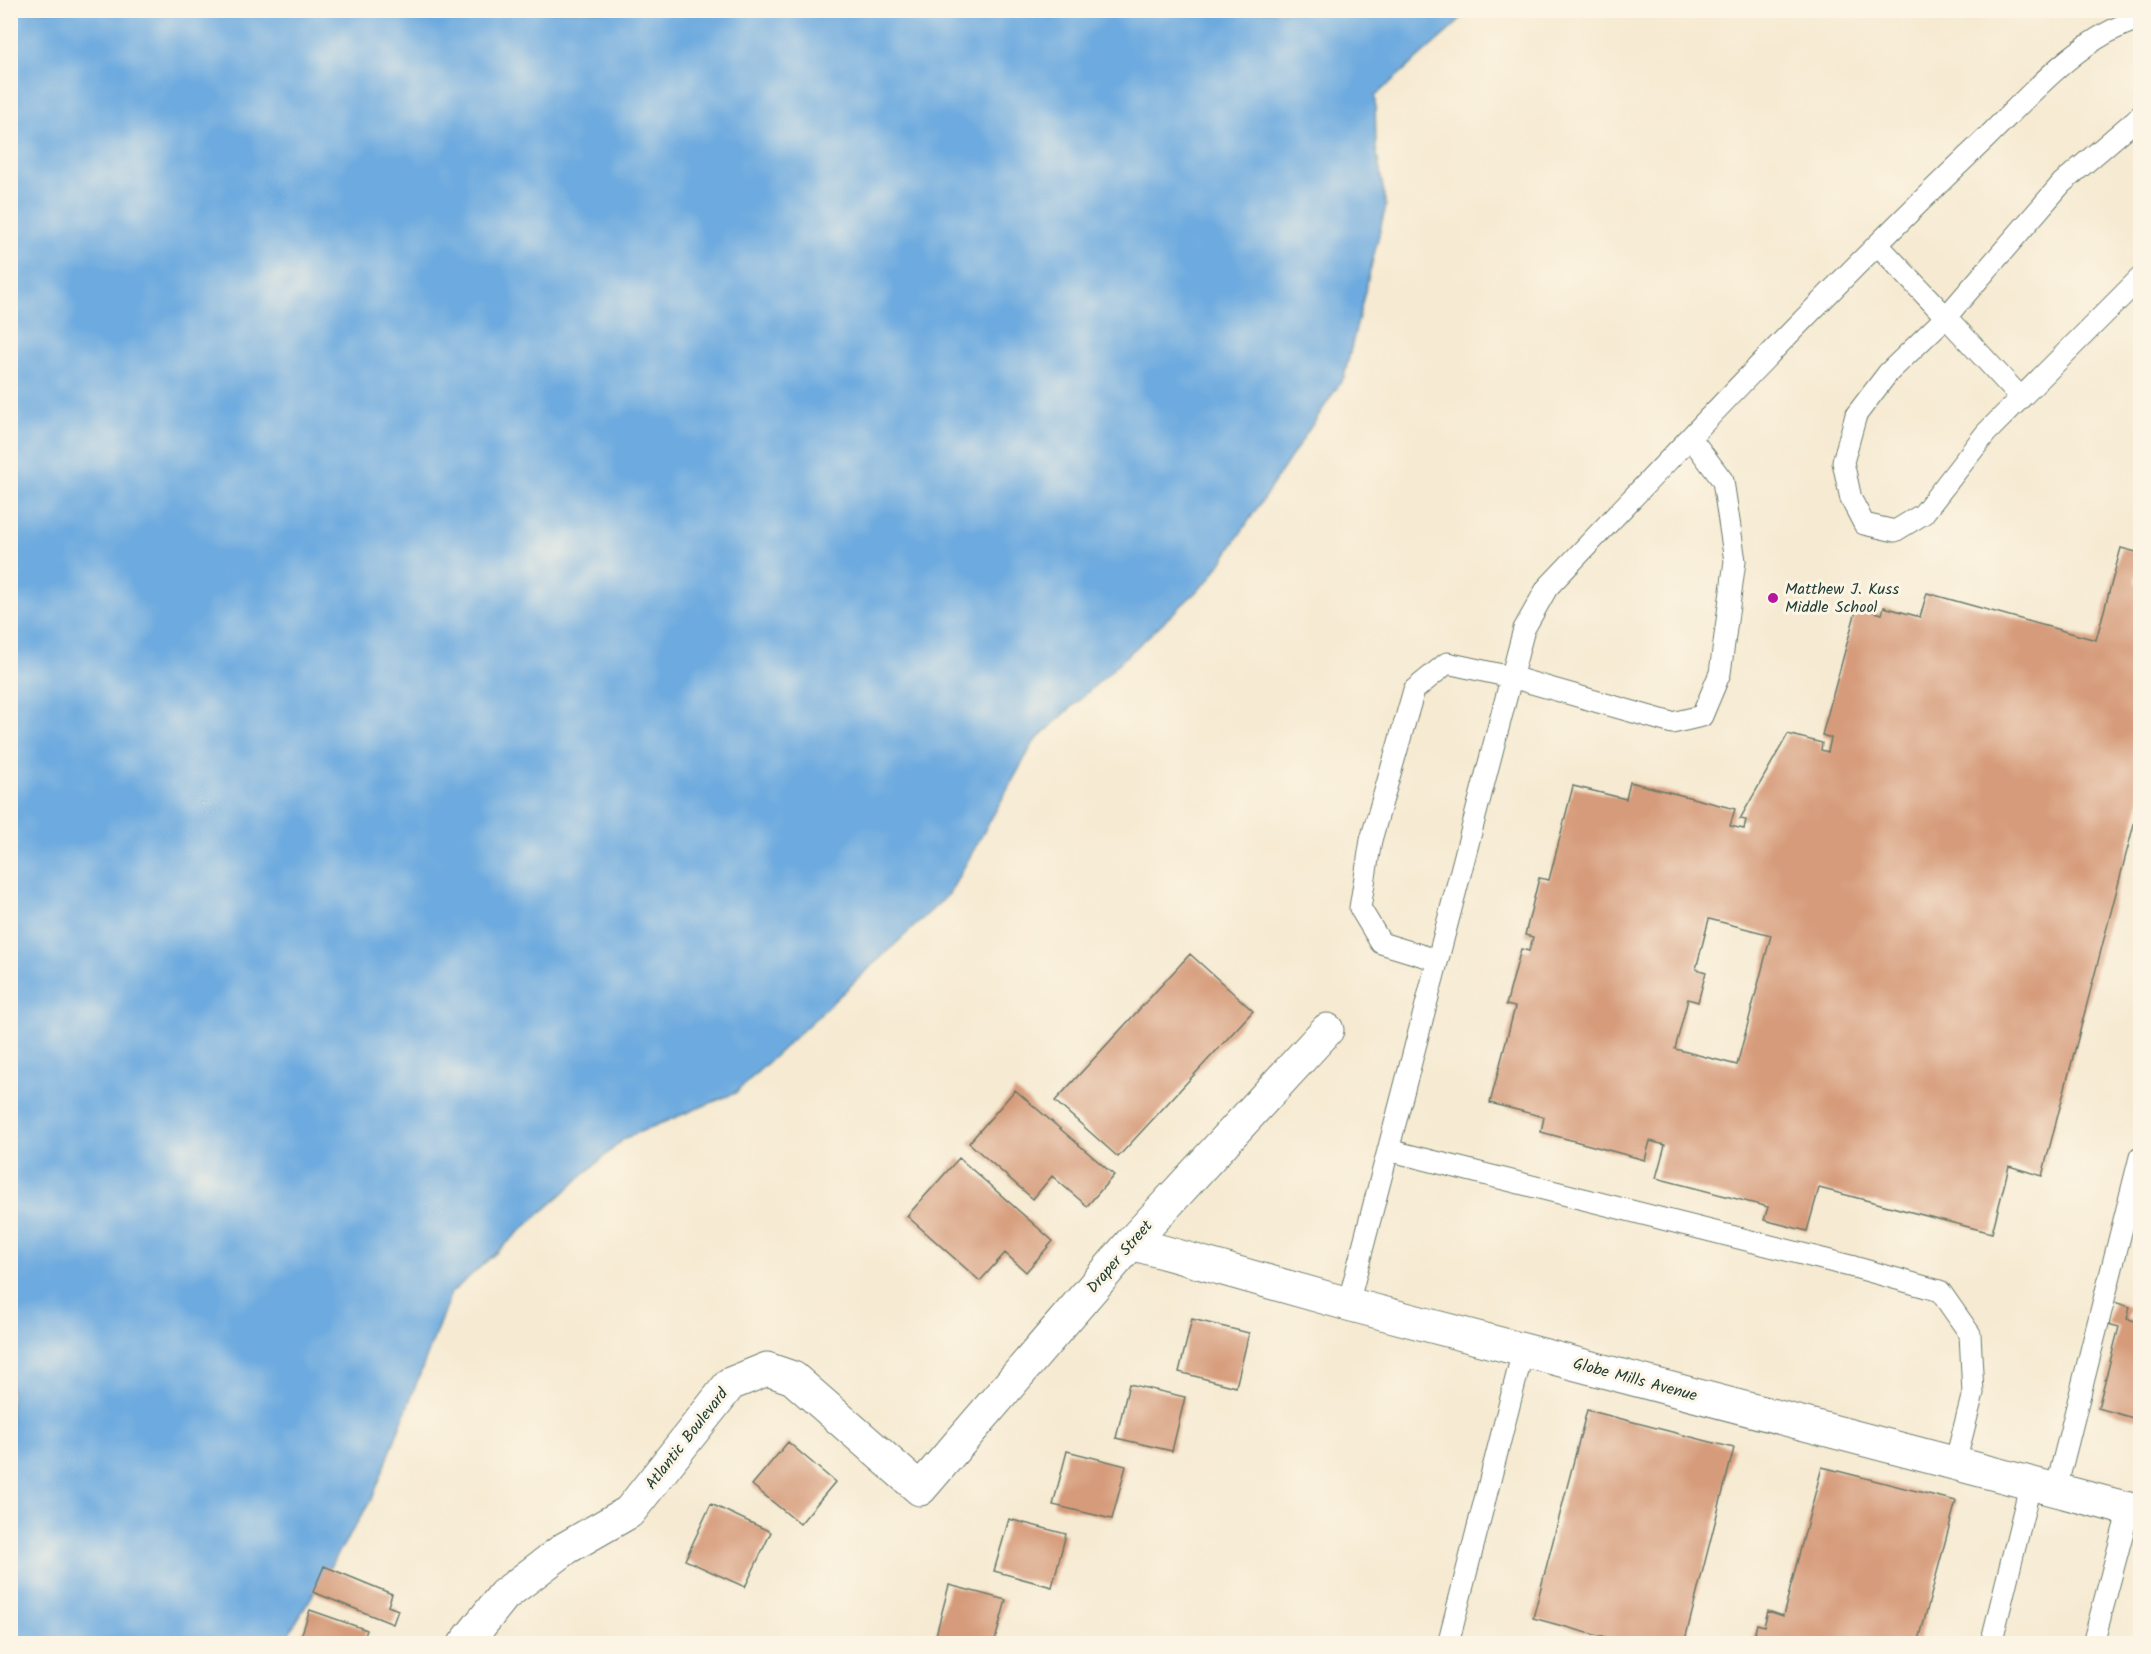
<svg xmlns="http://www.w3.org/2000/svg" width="2151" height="1654" font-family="Kalam,sans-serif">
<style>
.water{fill:#6daadf;stroke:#46748a;stroke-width:1.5}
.building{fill:#d69b7a;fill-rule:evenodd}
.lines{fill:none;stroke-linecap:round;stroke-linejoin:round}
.lane-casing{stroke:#6a7a6b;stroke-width:23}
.street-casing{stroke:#6a7a6b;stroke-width:35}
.lane{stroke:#fff;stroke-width:21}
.street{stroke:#fff;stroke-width:33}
.poi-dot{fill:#b5179e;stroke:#fcf5e5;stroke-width:2}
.labels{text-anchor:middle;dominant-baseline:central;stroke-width:6;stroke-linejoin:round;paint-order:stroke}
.poi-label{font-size:16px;fill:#1f3d34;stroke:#fcf5e5;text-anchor:start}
.street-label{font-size:16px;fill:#1f3d34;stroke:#fcf5e5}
</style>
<rect width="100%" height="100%" fill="#fcf5e5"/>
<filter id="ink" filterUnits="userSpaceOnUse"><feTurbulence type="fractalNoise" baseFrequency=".0167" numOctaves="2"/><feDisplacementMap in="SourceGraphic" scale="12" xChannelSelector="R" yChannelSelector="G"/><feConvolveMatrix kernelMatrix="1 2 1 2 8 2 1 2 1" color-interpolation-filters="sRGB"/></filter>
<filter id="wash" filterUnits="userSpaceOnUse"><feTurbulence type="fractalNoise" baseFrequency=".008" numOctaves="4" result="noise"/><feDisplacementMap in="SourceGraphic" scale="24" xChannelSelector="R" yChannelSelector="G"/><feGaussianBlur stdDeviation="1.35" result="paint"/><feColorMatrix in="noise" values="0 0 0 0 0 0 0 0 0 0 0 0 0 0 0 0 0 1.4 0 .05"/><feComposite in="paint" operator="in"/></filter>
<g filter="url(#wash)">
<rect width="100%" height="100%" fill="#f6ead2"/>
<!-- water -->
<path class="water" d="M11,11H1467L1453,27L1375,96L1376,148L1386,206L1344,377L1210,579L1034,742L949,894L735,1093L625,1138L451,1293L373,1497L283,1643L11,1644Z"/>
<g id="blocks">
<!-- building -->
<path class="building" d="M2121,548L2140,553L2135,583L2140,585V801L2042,1176L2009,1166L1992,1233L1819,1188L1807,1231L1764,1220L1768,1207L1656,1178L1665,1145L1650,1141L1645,1160L1541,1132L1544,1117L1490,1103L1515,1007L1506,1005L1521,949L1529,951L1533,937L1525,935L1539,878L1549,880L1573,786L1626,799L1630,782L1735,809L1730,826L1744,829L1746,820L1740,819L1788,734L1822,743L1821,750L1828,752L1831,738L1822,735L1857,607L1882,614L1884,607L1920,617L1927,593L2096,640ZM1709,919L1771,935L1737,1065L1675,1049L1688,999L1698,1002L1706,972L1696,969Z
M1190,954L1253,1011L1118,1157L1055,1101Z
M1015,1090L1114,1175L1087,1206L1052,1176L1033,1199L969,1143Z
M959,1158L1053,1241L1026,1272L1005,1253L980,1281L907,1216Z
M2114,1302L2130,1307L2127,1319L2140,1322V1420L2098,1408L2119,1327L2108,1324Z
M1192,1319L1249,1333L1236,1387L1179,1372Z
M1129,1384L1185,1397L1172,1451L1116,1438Z
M1587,1410L1734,1448L1684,1644H1628L1533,1618Z
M788,1442L835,1482L800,1524L752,1485Z
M1067,1451L1126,1466L1112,1519L1053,1505Z
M1822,1467L1956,1501L1918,1644H1752L1757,1624L1764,1626L1768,1611L1783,1616Z
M711,1504L771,1532L745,1587L685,1560Z
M1009,1519L1066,1534L1052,1587L994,1571Z
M324,1566L392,1594L388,1606L398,1610L393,1624L313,1592Z
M949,1585L1006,1600L994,1644H951L935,1639Z
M310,1610L367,1630L362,1644L299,1642Z"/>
</g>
</g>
<g filter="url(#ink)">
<use href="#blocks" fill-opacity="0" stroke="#6a7a6b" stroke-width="1.5"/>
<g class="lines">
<!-- lane casing -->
<g class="lane-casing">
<path id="lane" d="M1878,245L1946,317L1888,373L1856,415L1843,462L1851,499L1864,524L1895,531L1923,514L1986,433L2140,278
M2021,398L1946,317L2062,183L2140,116
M1437,960L1381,943L1360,908L1371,840L1414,690L1447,663L1511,677L1672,723L1702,716L1720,673L1735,561L1723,481L1691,438
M1388,1150L1854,1267L1940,1291L1970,1334L1973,1393L1955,1463
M1348,1304L1524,629L1547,588C1689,439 1829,288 1978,146C2025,101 2077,37 2140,19
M2056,1489L2140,1157
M1448,1644L1523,1351
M1991,1644L2031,1482
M2093,1644L2129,1509"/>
</g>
<!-- street casing -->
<g class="street-casing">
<path id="street" d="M1131,1243L1348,1304L2140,1512
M465,1644L504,1595L566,1548L629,1512L730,1384L767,1369L793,1378L920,1489L1131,1243L1327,1030"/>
</g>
<!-- lane -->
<use href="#lane" class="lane"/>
<!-- street -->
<use href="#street" class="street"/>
</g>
</g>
<!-- markers -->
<circle class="poi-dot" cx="1773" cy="598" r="6"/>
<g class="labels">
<!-- poi labels -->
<g class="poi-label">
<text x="1785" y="589">Matthew J. Kuss<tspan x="1785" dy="18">Middle School</tspan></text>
</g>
<!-- street labels -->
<g class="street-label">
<text transform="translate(1120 1257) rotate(-49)">Draper Street</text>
<text transform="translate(1635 1380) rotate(15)">Globe Mills Avenue</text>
<text transform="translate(687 1439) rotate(-52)">Atlantic Boulevard</text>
</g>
</g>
<!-- margin -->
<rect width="2151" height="1654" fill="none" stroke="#fcf5e5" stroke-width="36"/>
</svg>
